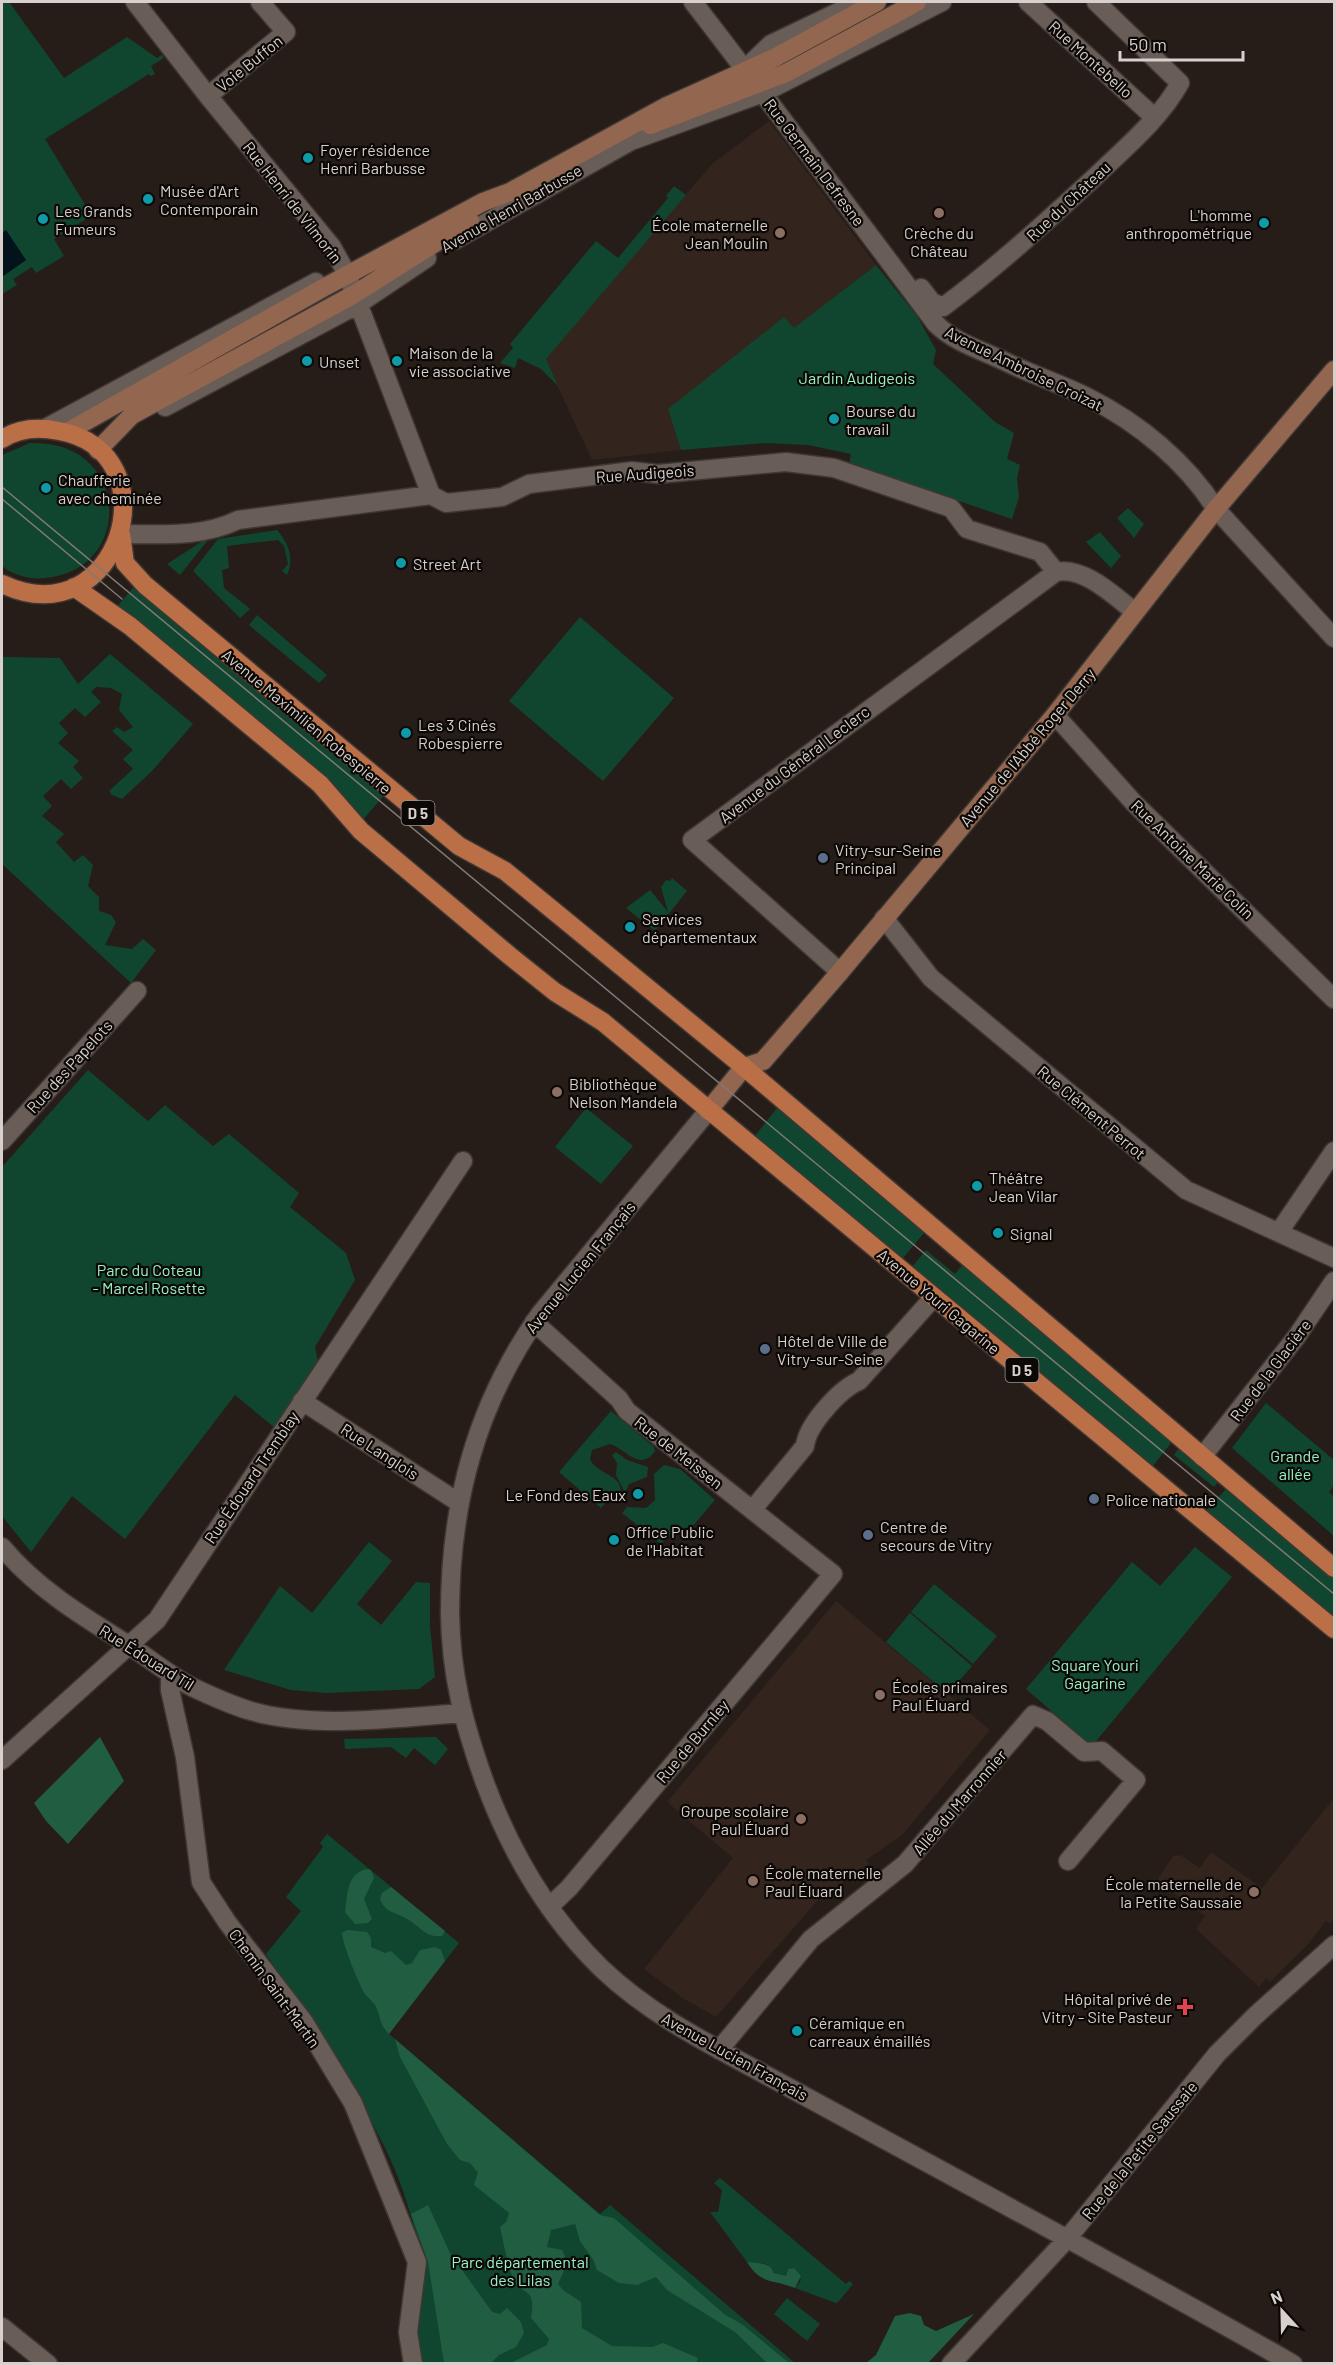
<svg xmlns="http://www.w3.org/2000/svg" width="1336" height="2365" font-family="Barlow,sans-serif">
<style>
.built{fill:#33241d}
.green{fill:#10462f}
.forest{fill:#205d41}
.water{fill:#02131c}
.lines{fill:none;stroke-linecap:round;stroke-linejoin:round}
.street-casing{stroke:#3f3734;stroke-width:21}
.secondary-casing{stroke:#3f3734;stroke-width:21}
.primary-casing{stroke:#3f3734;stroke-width:21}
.street{stroke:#695d58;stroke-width:18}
.secondary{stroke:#92664f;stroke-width:18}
.primary{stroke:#bb6f47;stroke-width:18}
.tram{stroke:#817975;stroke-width:1.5}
.culture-dot{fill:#0f9aa8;stroke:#0c0806;stroke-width:2}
.education-dot{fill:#8d6e63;stroke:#0c0806;stroke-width:2}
.service-dot{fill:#5c6f8a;stroke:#0c0806;stroke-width:2}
.health-dot{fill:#e0444e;stroke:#0c0806;stroke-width:2}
.labels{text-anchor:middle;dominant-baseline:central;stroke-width:4.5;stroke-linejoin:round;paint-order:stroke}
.shield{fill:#0c0806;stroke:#9a9491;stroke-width:1.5}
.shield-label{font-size:15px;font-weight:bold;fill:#d7d0cd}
.street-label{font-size:16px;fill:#d7d0cd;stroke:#0c0806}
.poi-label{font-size:16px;fill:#d7d0cd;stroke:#0c0806;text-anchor:start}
.park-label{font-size:16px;fill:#98f2c4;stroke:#0c0806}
</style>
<rect width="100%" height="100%" fill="#261d18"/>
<!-- built -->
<path class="built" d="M769,121L876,265L794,329L784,318L669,409L681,450L592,460L545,359L712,164Z
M836,1601L990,1730L902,1835L866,1860L869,1864L818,1900L716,2017L684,1999L644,1969L733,1858L667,1802Z
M1334,1798V1919L1330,1924L1326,1921L1308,1944L1270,1982L1266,1978L1259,1987L1196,1929L1205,1916L1157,1880L1173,1856L1180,1855L1200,1868L1211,1852L1262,1888Z"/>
<!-- green -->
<path class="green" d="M2,2H9L64,78L127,37L157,58L162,55L164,58L151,66L155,74L151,76L149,74L45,139L89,211L94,214L54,239L64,256L36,273L32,267L13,279L17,285L2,294Z
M674,186L686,195L546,359L558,386L541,369L518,358L515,368L500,363L513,348L510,344L596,241L618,258L668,198L666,196Z
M876,265L917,316L936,350L933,364L995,422L1014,433L1007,459L1020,465L1017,478L1019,497L1012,519L849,464L851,454L808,445L764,443L681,450L668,409L784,317L794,328Z
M30,443C131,439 135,571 45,578C30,580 13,575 2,566V455Z
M1128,508L1144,524L1134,538L1117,518Z
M277,530C289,544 294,558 287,575L282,571L288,564L284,546L278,540L227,546L229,568L222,570L224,588L250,609L240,618L193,571L218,539Z
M1100,532L1121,556L1111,568L1086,542Z
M208,540L180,575L167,564L201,542Z
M136,584L385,794L361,822L116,608Z
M257,615L327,675L319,683L249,625Z
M580,617L674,698L603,781L509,701Z
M110,654L193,724L152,771L122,799L112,795L109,791L133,769L123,759L133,750L112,731L117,727L124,732L133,727L119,710L122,694L111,688L96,687L91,692L101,702L85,717L75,708L59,723L68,733L58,743L79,761L73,767L83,778L71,789L61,779L43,796L52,806L42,816L64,834L56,842L74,862L83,855L93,865L88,886L99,897V911L111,915L116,922L105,945L132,949L143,939L156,950L131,983L2,864V657L60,658L78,684Z
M672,878L687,891L655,931L626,908L650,890L668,912L661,887L666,880L670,881Z
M88,1070L148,1121L165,1105L213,1146L229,1134L299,1193L290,1207L346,1253L355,1280L315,1347L319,1366L275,1428L235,1395L125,1539L72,1496L31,1552L2,1516V1167Z
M586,1108L633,1146L601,1184L555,1147Z
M777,1108L924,1233L902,1259L754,1137Z
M926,1250L955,1274L963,1264L1172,1442L1152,1467L912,1267Z
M1266,1403L1334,1460V1485L1329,1492L1334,1497V1536L1232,1448Z
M611,1411L654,1447L655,1451C640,1473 625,1448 610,1444L592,1450L590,1459C597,1476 628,1474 619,1498L612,1496L601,1508L559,1472Z
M1179,1448L1219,1481L1214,1487L1174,1455Z
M616,1452L627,1460L648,1467L647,1477L629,1484L625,1493L616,1475L617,1463L612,1455Z
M664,1465L680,1469L715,1500L686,1534L677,1527L661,1544L622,1513L627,1507L646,1508L655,1500L654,1474Z
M1227,1488L1334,1577V1618L1205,1512Z
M369,1542L392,1561L357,1604L381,1625L416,1582L430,1583V1626L435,1677L419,1689L326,1693L291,1690L224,1670L280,1586L312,1613Z
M1195,1547L1232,1577L1092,1746L1026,1689L1132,1562L1160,1586Z
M934,1584L997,1636L973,1664L911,1612Z
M910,1613L972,1666L948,1694L886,1642Z
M436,1737L448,1749L435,1765L414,1748L406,1758L391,1747L345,1749L344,1739Z
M327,1834L459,1943L389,2034L600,2214L610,2205L795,2363H423L416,2333L422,2270L426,2265C415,2232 407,2197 393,2165C359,2090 313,2022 266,1954L301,1911L286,1897L323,1847L320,1843Z
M720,2178L846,2284L849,2281L853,2284L839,2301L836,2303L795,2288L801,2280L794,2268L788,2269L786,2276C776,2277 773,2270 766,2264L747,2262L710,2212H718L722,2190L714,2183Z
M787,2298L820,2324L807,2341L774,2314Z"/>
<!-- forest -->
<path class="forest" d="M100,1737L124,1781L68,1844L46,1821L34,1803Z
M366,1869L371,1870L374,1878L364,1899L372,1919L368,1923L355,1924L345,1912C348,1894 346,1875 366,1869Z
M391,1887L445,1931L442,1936C425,1938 420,1926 407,1919C396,1912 385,1913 380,1899L382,1893Z
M347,1930L367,1932L371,1938V1947L385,1953L391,1951L406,1965L412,1963L420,1950L435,1947L441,1950L445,1961L389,2034C380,2025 381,2020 377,2009C375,2003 369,1999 365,1994C359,1985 342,1943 342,1933Z
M395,2039L600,2215L614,2218L724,2314L743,2325L789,2363H767L735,2332L667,2290L656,2277L637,2285L619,2283L597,2270L594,2261L580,2241L575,2224L551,2230L547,2247L562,2250C570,2263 563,2272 558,2284L563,2290L581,2302L582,2328L612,2346L652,2347L663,2343L698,2358L696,2363H511L547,2345L549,2339L531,2318C537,2284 521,2298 513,2278C508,2266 503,2241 500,2227L506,2222L509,2213L474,2185L478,2172L475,2169L470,2163L460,2160L447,2144L400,2057Z
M428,2205L450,2253L492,2312L500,2314L507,2308L521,2322L524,2333L516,2347L499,2355L491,2363H444L428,2262L411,2214Z
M747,2262C757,2263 770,2262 774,2273L786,2276L788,2269L794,2268L801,2276L795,2288C773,2279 761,2285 747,2262Z
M910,2313L921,2316L924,2325L936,2331L974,2314L928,2363H866L876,2355L895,2316Z"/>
<!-- water -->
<path class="water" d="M6,230L26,260L2,277V233Z"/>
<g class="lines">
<!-- street casing -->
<g class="street-casing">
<path id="street" d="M135,2L208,96L332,247L347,274L431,495
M693,2C775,108 855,216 936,324C954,342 981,350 1004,361C1032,375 1062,384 1089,398C1139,423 1186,462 1216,509L1334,638
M1028,2L1154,117
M746,68L771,44L859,2
M208,96L286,32L260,2
M455,240L631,141L763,93L942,2
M921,288L932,302L943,307C998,266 1046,222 1097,175C1126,147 1160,119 1180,83L1096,2
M165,407L357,305L427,258
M46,428L316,282
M121,534C161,534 201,538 238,520L431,495L446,503L502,497L529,484L632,471L658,474L786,462L834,468L951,508L967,529L1040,552L1056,572
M1055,715L1134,803L1334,999
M884,918L931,978L1186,1190L1334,1258
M840,972L692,840L1056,572C1084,566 1114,596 1135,612
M708,1111L540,1314C476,1405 450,1503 450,1614C451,1676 464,1725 485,1783C511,1853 548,1916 601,1968C646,2011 699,2039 753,2068C806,2097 860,2126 913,2155C1040,2224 1167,2292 1293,2364
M2,1141L137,991
M1279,1232L1334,1151
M534,1322L619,1399L627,1411L833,1574L569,1888L549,1907
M302,1401L458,1502
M1202,1457L1297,1336L1334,1281
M753,1509L805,1446C807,1425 840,1389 859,1381L934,1297
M2,1547C36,1588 82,1616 127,1644C149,1658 169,1675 192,1687C211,1696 231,1705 251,1711C313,1729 397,1718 461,1713
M170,1674V1690L185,1757L201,1882L227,1922L304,2022L353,2103L417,2262L408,2332L413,2364
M2,1760L157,1620L463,1161
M719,2050L811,1939L905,1864L1033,1715L1047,1721L1084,1752L1102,1751L1136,1780L1068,1861
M2,2327L48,2364
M951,2364L1067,2239L1217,2054L1255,2016L1334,1945"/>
</g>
<!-- secondary casing -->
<g class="secondary-casing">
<path id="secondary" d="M650,125L786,73L917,2
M67,432L323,288L483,202L510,192L667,106L776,57L877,2
M98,450L132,415L353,295L470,221
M708,1111L744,1067L763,1061L840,972L1055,715L1216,509L1334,370"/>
</g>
<!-- primary casing -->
<g class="primary-casing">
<path id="primary" d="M2,439C19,428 40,427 59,431C175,452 120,639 2,584
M121,534L125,563L145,585L459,846L505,871L744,1067L1334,1568
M74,587L130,626L320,784L361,831L510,956L555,992L603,1022L1334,1629"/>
</g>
<!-- street -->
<use href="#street" class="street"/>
<!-- secondary -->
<use href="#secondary" class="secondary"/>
<!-- primary -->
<use href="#primary" class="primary"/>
<!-- tram -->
<path class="tram" d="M2,487L1334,1594
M2,499L122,599"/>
</g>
<!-- markers -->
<g class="culture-dot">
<circle cx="308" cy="158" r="6"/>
<circle cx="148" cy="199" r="6"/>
<circle cx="43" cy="219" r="6"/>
<circle cx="1264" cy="223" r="6"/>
<circle cx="307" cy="361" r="6"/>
<circle cx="397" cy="361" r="6"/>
<circle cx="834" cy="419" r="6"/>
<circle cx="46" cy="488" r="6"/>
<circle cx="401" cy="563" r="6"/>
<circle cx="406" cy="733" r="6"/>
<circle cx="630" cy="927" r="6"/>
<circle cx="977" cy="1186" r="6"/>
<circle cx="998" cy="1233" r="6"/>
<circle cx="638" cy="1494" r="6"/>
<circle cx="614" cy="1540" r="6"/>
<circle cx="797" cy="2031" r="6"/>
</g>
<g class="education-dot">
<circle cx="939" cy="213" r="6"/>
<circle cx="780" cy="233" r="6"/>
<circle cx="557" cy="1092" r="6"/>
<circle cx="880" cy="1695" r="6"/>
<circle cx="801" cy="1819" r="6"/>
<circle cx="753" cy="1881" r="6"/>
<circle cx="1254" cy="1892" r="6"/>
</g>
<g class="service-dot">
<circle cx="823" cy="858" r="6"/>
<circle cx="765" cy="1349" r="6"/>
<circle cx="1094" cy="1499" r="6"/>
<circle cx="868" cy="1535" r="6"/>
</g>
<path class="health-dot" d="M1182 1998h6v6h6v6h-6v6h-6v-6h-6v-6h6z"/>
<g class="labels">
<!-- shield labels -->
<g class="shield">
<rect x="401.5" y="801" width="33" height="24" rx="4.5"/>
<rect x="1005.5" y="1358" width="33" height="24" rx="4.5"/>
</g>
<g class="shield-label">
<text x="418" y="813">D 5</text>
<text x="1022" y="1370">D 5</text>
</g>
<!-- street labels -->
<g class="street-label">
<text transform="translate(1091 59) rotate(42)">Rue Montebello</text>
<text transform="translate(249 63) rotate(-39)">Voie Buffon</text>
<text transform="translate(815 162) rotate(53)">Rue Germain Defresne</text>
<text transform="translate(1068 201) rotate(-43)">Rue du Château</text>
<text transform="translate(293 202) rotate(52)">Rue Henri de Vilmorin</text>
<text transform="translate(511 208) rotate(-30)">Avenue Henri Barbusse</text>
<text transform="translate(1024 368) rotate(26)">Avenue Ambroise Croizat</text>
<text transform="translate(645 473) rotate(-4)">Rue Audigeois</text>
<text transform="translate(307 721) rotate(40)">Avenue Maximilien Robespierre</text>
<text transform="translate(1027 747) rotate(-50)">Avenue de l'Abbé Roger Derry</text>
<text transform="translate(794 764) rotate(-37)">Avenue du Général Leclerc</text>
<text transform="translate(1193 859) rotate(44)">Rue Antoine Marie Colin</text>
<text transform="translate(69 1066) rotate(-48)">Rue des Papelots</text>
<text transform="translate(1092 1112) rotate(40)">Rue Clément Perrot</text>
<text transform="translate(580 1267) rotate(-51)">Avenue Lucien Français</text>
<text transform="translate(939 1301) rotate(40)">Avenue Youri Gagarine</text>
<text transform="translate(1270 1370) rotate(-53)">Rue de la Glacière</text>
<text transform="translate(380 1451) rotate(33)">Rue Langlois</text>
<text transform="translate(679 1452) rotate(38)">Rue de Meissen</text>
<text transform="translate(251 1477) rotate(-56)">Rue Édouard Tremblay</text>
<text transform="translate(147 1657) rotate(32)">Rue Édouard Til</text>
<text transform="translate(692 1741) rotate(-50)">Rue de Burnley</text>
<text transform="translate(959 1802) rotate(-49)">Allée du Marronnier</text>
<text transform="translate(275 1988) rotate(54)">Chemin Saint-Martin</text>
<text transform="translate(735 2056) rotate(29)">Avenue Lucien Français</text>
<text transform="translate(1139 2150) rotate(-51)">Rue de la Petite Saussaie</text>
</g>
<!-- poi labels -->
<g class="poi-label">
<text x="320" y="149">Foyer résidence<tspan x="320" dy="18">Henri Barbusse</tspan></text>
<text x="160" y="190">Musée d'Art<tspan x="160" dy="18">Contemporain</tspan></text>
<text x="55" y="210">Les Grands<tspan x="55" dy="18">Fumeurs</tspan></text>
<text x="1252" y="214" text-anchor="end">L'homme<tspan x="1252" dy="18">anthropométrique</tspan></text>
<text x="768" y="224" text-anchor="end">École maternelle<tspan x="768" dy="18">Jean Moulin</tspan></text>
<text x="939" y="232" text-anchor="middle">Crèche du<tspan x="939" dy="18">Château</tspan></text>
<text x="409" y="352">Maison de la<tspan x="409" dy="18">vie associative</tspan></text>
<text x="319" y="361">Unset</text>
<text x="846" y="410">Bourse du<tspan x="846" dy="18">travail</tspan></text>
<text x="58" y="479">Chaufferie<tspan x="58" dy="18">avec cheminée</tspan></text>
<text x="413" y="563">Street Art</text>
<text x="418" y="724">Les 3 Cinés<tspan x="418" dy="18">Robespierre</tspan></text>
<text x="835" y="849">Vitry-sur-Seine<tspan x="835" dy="18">Principal</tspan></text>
<text x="642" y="918">Services<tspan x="642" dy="18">départementaux</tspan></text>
<text x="569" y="1083">Bibliothèque<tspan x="569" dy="18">Nelson Mandela</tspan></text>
<text x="989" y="1177">Théâtre<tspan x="989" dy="18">Jean Vilar</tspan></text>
<text x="1010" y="1233">Signal</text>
<text x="777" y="1340">Hôtel de Ville de<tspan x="777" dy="18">Vitry-sur-Seine</tspan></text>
<text x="626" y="1494" text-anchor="end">Le Fond des Eaux</text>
<text x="1106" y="1499">Police nationale</text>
<text x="880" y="1526">Centre de<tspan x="880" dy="18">secours de Vitry</tspan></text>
<text x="626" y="1531">Office Public<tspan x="626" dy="18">de l'Habitat</tspan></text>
<text x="892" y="1686">Écoles primaires<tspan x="892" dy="18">Paul Éluard</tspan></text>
<text x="789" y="1810" text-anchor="end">Groupe scolaire<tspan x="789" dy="18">Paul Éluard</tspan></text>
<text x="765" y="1872">École maternelle<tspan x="765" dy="18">Paul Éluard</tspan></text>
<text x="1242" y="1883" text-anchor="end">École maternelle de<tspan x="1242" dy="18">la Petite Saussaie</tspan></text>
<text x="1172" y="1998" text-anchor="end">Hôpital privé de<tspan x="1172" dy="18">Vitry - Site Pasteur</tspan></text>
<text x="809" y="2022">Céramique en<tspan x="809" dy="18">carreaux émaillés</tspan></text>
</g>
<!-- park labels -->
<g class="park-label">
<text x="857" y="377">Jardin Audigeois</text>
<text x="149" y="1269">Parc du Coteau<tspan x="149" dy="18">- Marcel Rosette</tspan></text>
<text x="1295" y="1455">Grande<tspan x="1295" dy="18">allée</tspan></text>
<text x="1095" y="1664">Square Youri<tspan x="1095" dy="18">Gagarine</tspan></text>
<text x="520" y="2261">Parc départemental<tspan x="520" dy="18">des Lilas</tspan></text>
</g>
</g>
<!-- border -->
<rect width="1336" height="2365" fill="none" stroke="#d7d0cd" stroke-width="6"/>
<!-- north arrow -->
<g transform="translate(1282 2311) rotate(338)" stroke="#0c0806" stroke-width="4.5" paint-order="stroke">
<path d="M0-4.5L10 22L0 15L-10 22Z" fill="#d7d0cd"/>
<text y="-9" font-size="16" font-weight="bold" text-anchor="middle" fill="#d7d0cd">N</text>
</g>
<!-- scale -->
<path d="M1120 51v9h123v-9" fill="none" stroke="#d7d0cd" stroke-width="3"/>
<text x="1129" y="51" font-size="18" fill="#d7d0cd" stroke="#0c0806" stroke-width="4.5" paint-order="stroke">50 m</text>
</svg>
